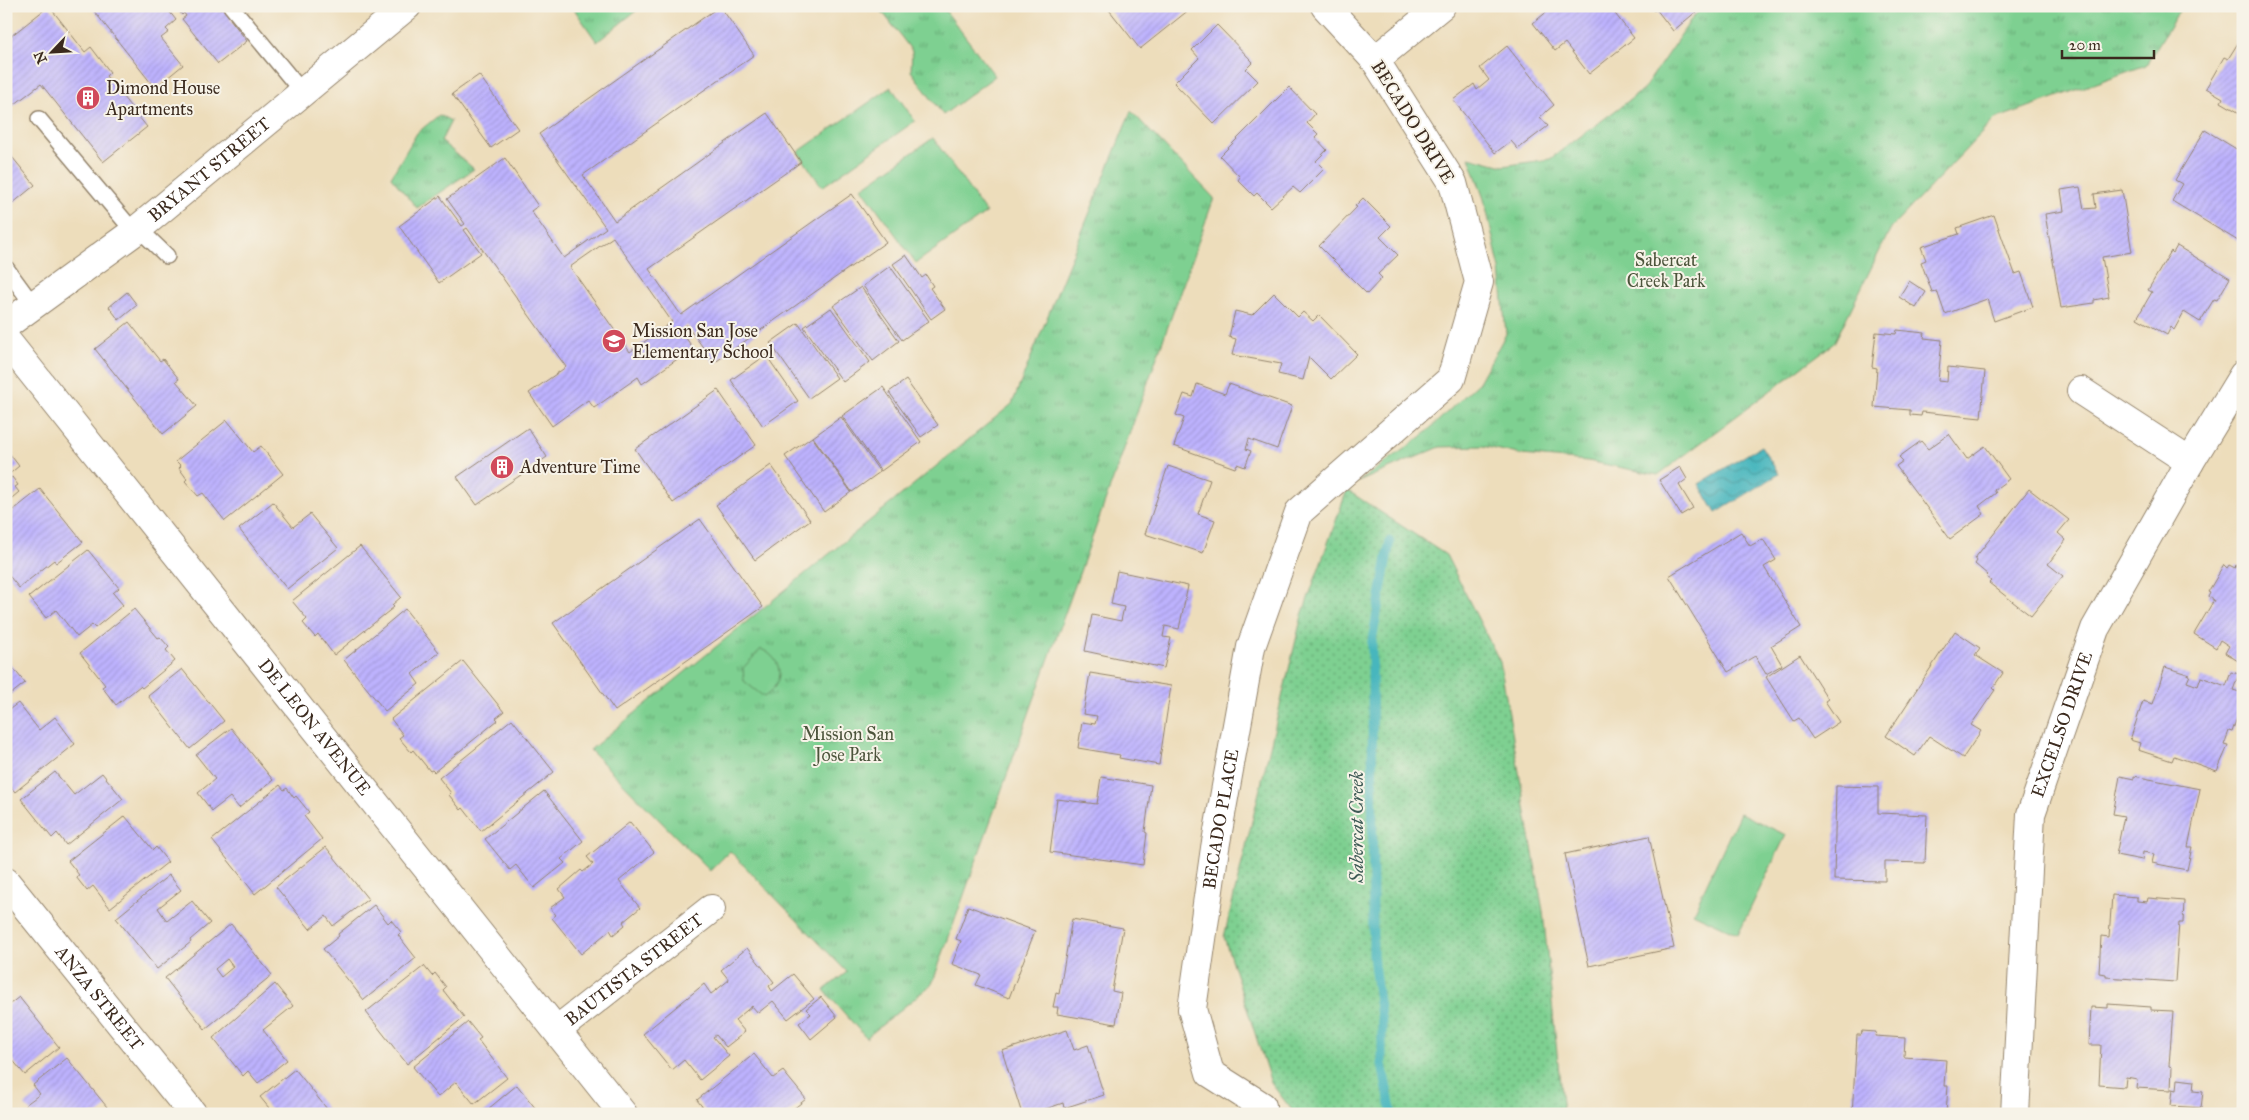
<svg xmlns="http://www.w3.org/2000/svg" width="2249" height="1120" font-family="'IM FELL Great Primer',serif">
<style>
.grass{fill:url(#grass-dots);stroke:#5c7d58}
.park{fill:url(#park-tufts);stroke:#5c7d58}
.pitch{fill:#7ed091;stroke:#5c7d58}
.water{fill:url(#water-waves);stroke:#40706e}
.lines{fill:none;stroke-linecap:round;stroke-linejoin:round}
.stream{stroke:#46b6bd;stroke-width:9}
.building{fill:url(#building-hatch);fill-rule:evenodd}
.lane-casing{stroke:#94846c;stroke-width:18}
.street-casing{stroke:#94846c;stroke-width:30}
.lane{stroke:#fff;stroke-width:15}
.street{stroke:#fff;stroke-width:28}
.labels{text-anchor:middle;dominant-baseline:central;stroke-width:4;stroke-linejoin:round;paint-order:stroke}
.poi-label{font-size:18px;fill:#3b2a1e;stroke:#f7f3e8;text-anchor:start}
.street-label{font-size:18px;fill:#3b2a1e;stroke:#f7f3e8}
.park-label{font-size:18px;fill:#4c543b;stroke:#f7f3e8}
.water-label{font-size:19px;font-style:italic;fill:#3f5b56;stroke:#f7f3e8}
</style>
<defs>
<pattern id="grass-dots" width="8" height="8" patternUnits="userSpaceOnUse" patternTransform="scale(1.25)"><rect width="8" height="8" fill="#7ed091"/><path d="M2 2h.1M6 6h.1" fill="none" stroke="#68a976" stroke-width="1.8" stroke-linecap="round"/></pattern>
<pattern id="park-tufts" width="24" height="20" patternUnits="userSpaceOnUse" patternTransform="scale(1.25)"><rect width="24" height="20" fill="#7ed091"/><path d="M3 7l-1-3M5 7V3M7 7l1-3M15 17l-1-3M17 17v-4M19 17l1-3" fill="none" stroke="#68a976"/></pattern>
<pattern id="water-waves" width="16" height="10" patternUnits="userSpaceOnUse" patternTransform="scale(1.25)"><rect width="16" height="10" fill="#46b6bd"/><path d="M0 5q4-4 8 0t8 0" fill="none" stroke="#3c9499"/></pattern>
<pattern id="building-hatch" width="6" height="6" patternUnits="userSpaceOnUse" patternTransform="scale(1.25)"><rect width="6" height="6" fill="#bdb2fe"/><path d="M-1 1l2-2M0 6l6-6M5 7l2-2" fill="none" stroke="#a399d9"/></pattern>
</defs>
<rect width="100%" height="100%" fill="#f7f3e8"/>
<filter id="ink" filterUnits="userSpaceOnUse"><feTurbulence type="fractalNoise" baseFrequency=".02" numOctaves="2"/><feDisplacementMap in="SourceGraphic" scale="10" xChannelSelector="R" yChannelSelector="G"/><feConvolveMatrix kernelMatrix="1 2 1 2 8 2 1 2 1" color-interpolation-filters="sRGB"/></filter>
<filter id="wash" filterUnits="userSpaceOnUse"><feTurbulence type="fractalNoise" baseFrequency=".0096" numOctaves="4" result="noise"/><feDisplacementMap in="SourceGraphic" scale="20" xChannelSelector="R" yChannelSelector="G"/><feGaussianBlur stdDeviation="1.12" result="paint"/><feColorMatrix in="noise" values="0 0 0 0 0 0 0 0 0 0 0 0 0 0 0 0 0 1.4 0 .05"/><feComposite in="paint" operator="in"/></filter>
<g filter="url(#wash)">
<rect width="100%" height="100%" fill="#edddbb"/>
<!-- grass -->
<path class="grass" d="M1347,490L1446,555L1500,662L1543,911L1563,1114H1295L1271,1083L1224,937L1302,615Z"/>
<!-- park -->
<path class="park" d="M572,6H642L597,42Z
M878,6H942L995,76L943,115L911,71L912,51Z
M1704,6H2182L2146,65L1995,119L1891,228L1834,343L1658,475L1588,461L1522,455L1483,446L1440,447L1358,482L1421,437L1479,382L1506,334L1500,269L1484,199L1469,157L1503,166L1550,159L1643,90L1693,17Z
M1131,111L1214,198L932,984L866,1038L824,990L847,972L730,851L710,871L590,750L1012,404Z
M439,115L451,121L441,141L474,169L417,208L391,177L417,133Z"/>
<!-- pitch -->
<path class="pitch" d="M891,87L915,121L822,187L798,152Z
M933,138L986,213L916,263L862,188Z
M761,649C784,659 785,683 764,697L744,681L743,668Z
M1740,813L1786,835L1738,934L1693,913Z"/>
<!-- water -->
<path class="water" d="M1761,446L1779,474L1716,513L1699,484Z"/>
<g class="lines">
<!-- stream -->
<path class="stream" d="M1390,541L1372,641L1373,956L1382,1024V1064L1392,1114"/>
</g>
<g id="blocks">
<!-- building -->
<path class="building" d="M49,6L85,52L91,47L110,72L106,76L147,127L103,162L41,84L6,111V40Z
M100,6H165L176,20L166,29L169,32L161,38L183,65L155,88L94,11Z
M175,6H218L220,9L224,6L234,16L230,19L247,41L218,64L182,19L186,16L184,13L182,15Z
M720,6L754,55L583,175L615,221L767,113L801,162L649,269L681,315L852,194L886,242L714,363L687,325L680,330L693,348L642,384L638,377L594,408L588,400L552,426L529,393L566,367L467,228L464,230L481,253L439,283L399,226L440,196L462,226L465,224L447,199L505,158L538,206L531,211L564,258L606,228L539,134ZM613,237L672,322L630,352L570,267Z
M1106,6H1188L1190,9L1140,49Z
M1554,6H1609L1634,38L1589,74L1565,43L1555,51L1533,23Z
M1650,6H1703L1673,31L1656,9L1654,11Z
M1217,25L1253,62L1246,69L1258,81L1214,124L1174,83L1199,58L1192,50Z
M2243,35V115L2221,102L2223,98L2206,88L2224,57L2228,59Z
M1507,46L1554,105L1540,117L1548,126L1518,149L1511,141L1495,153L1453,100L1474,84L1477,90L1489,80L1480,68Z
M479,75L518,129L491,148L452,94Z
M1289,87L1315,114L1307,123L1318,134L1315,137L1327,150L1316,161L1324,169L1300,193L1293,187L1271,207L1257,193L1254,196L1238,180L1240,177L1220,156Z
M2205,130L2243,153V244L2172,201L2182,184L2175,180Z
M8,152L35,185L12,204L6,197Z
M2080,187L2084,209L2096,208L2094,194L2122,190L2132,252L2102,257L2109,297L2094,300V303L2061,308L2045,214L2064,211L2061,190Z
M1363,198L1391,226L1380,237L1398,255L1378,274L1382,278L1367,294L1319,246L1357,207L1355,206Z
M1994,215L2015,274L2021,272L2033,307L1994,321L1987,299L1945,314L1937,291L1932,292L1921,262L1926,260L1921,247L1959,234L1957,228Z
M2177,246L2230,278L2217,300L2214,299L2200,322L2184,312L2174,330L2171,327L2167,335L2137,318L2152,292L2148,290L2171,251L2173,253Z
M906,255L922,278L926,275L933,286L930,288L945,309L931,319L893,264Z
M890,266L929,321L902,340L863,286Z
M1909,281L1926,292L1916,308L1899,297Z
M861,287L899,341L873,361L833,306Z
M127,292L137,305L119,320L109,307Z
M1274,293L1298,317L1303,312L1313,321L1319,315L1357,354L1331,379L1309,357L1303,380L1278,374L1281,364L1232,355L1236,339L1229,337L1235,311L1252,315Z
M831,308L870,362L843,382L804,327Z
M129,322L160,361L163,359L179,379L176,381L197,406L163,434L95,349Z
M798,323L837,378L809,398L770,343Z
M1897,330L1925,333L1924,338L1942,340L1938,381L1947,382L1948,367L1985,371L1981,418L1922,412L1921,416L1910,415V410L1874,407L1877,368L1872,367L1876,332L1896,334Z
M766,355L798,401L763,426L731,380Z
M906,380L938,425L921,437L889,392Z
M1197,384L1225,394L1229,384L1292,406L1277,449L1249,439L1246,449L1251,451L1245,467L1237,464L1235,468L1174,446L1184,418L1176,415L1184,394L1193,397Z
M883,387L921,442L881,471L842,416Z
M718,390L756,445L673,503L635,449Z
M841,417L880,472L852,492L813,437Z
M227,420L253,452L261,446L283,474L225,521L203,493L198,496L185,481L187,479L179,468L181,466L176,461Z
M528,428L547,457L477,505L457,477Z
M1949,434L1967,459L1985,446L2009,479L1994,490L1996,493L1979,506L1984,514L1950,539L1896,466L1903,461L1899,457L1921,441L1928,449Z
M812,437L851,492L824,512L785,456Z
M6,449L19,466L7,476L9,479L12,477L18,485L15,487L19,492L6,503Z
M771,465L810,520L755,560L716,505Z
M1168,466L1210,480L1198,514L1215,520L1203,553L1145,534Z
M1680,467L1687,479L1679,485L1693,508L1681,515L1659,480Z
M40,489L83,542L56,563L54,560L19,588L6,572V516Z
M2029,489L2069,520L2058,533L2066,540L2048,564L2063,576L2031,616L1989,583L1991,581L1986,577L1988,575L1975,564L1977,561L1975,558Z
M273,502L293,527L310,514L338,548L287,589L239,529Z
M700,519L763,607L615,711L553,623Z
M1741,532L1750,546L1763,539L1776,560L1764,567L1801,627L1771,646L1782,665L1766,674L1755,656L1728,672L1669,576Z
M360,546L401,597L392,605L394,607L334,655L318,634L315,637L303,623L307,619L292,601Z
M88,550L119,588L113,593L123,605L95,628L92,625L77,637L56,610L46,618L29,597Z
M2224,565L2227,568L2229,565L2235,568L2236,565L2243,569V664L2225,653L2229,646L2220,640L2216,648L2194,634L2214,600L2208,597L2210,593L2208,592Z
M1117,571L1188,586L1179,629L1165,626L1163,637L1171,638L1164,668L1085,651L1092,615L1121,621L1124,607L1111,604Z
M134,609L158,638L160,637L169,647L166,650L175,661L142,688L140,686L116,705L102,687L105,685L80,653Z
M405,609L439,652L412,674L419,684L385,711L344,660Z
M1955,631L1980,648L1975,655L2003,673L1993,688L1995,690L1971,725L1981,731L1963,758L1929,736L1915,756L1886,736Z
M1800,655L1828,699L1825,701L1839,722L1813,739L1799,718L1794,721L1766,677Z
M6,659L25,683L6,698Z
M463,661L504,712L496,718L498,720L434,772L432,770L430,771L413,750L411,752L399,738L403,735L391,719Z
M2165,667L2190,675L2187,682L2198,686L2201,677L2226,686L2231,672L2239,674L2233,690L2243,693V701L2232,732L2229,731L2224,745L2228,746L2217,771L2174,756L2172,761L2138,750L2140,743L2130,740L2143,701L2153,704Z
M182,669L224,721L190,749L148,696Z
M1090,673L1171,686L1159,765L1119,758L1120,755L1078,748L1082,722L1095,724L1097,716L1083,714Z
M18,703L39,730L55,717L75,744L15,792L6,781V712Z
M512,719L554,772L481,831L463,808L461,810L449,795L451,793L439,778Z
M231,728L273,780L239,808L230,797L212,811L198,793L215,779L196,755Z
M55,772L74,795L102,773L123,799L66,845L57,833L52,838L21,799Z
M2120,776L2134,779V776L2200,789L2188,847H2192L2187,870L2152,863L2154,854L2143,852L2142,860L2116,855L2124,816L2113,814Z
M1101,777L1151,785L1145,832L1147,833L1143,865L1050,852L1057,799L1097,804Z
M280,785L284,790L287,788L294,798L296,796L309,812L304,816L322,839L255,894L212,840Z
M1836,786L1878,787V813L1927,815L1925,863L1885,862V881L1834,880Z
M544,791L583,841L561,859L565,863L534,888L516,865L510,870L485,839Z
M125,816L153,850L156,847L168,862L110,908L93,886L87,891L76,877L79,875L68,861Z
M630,822L654,852L619,881L640,908L623,922L625,925L613,935L610,930L581,954L552,918L556,915L550,908L565,897L559,889L581,870L583,872L593,864L587,857Z
M1649,836L1674,948L1589,966L1565,854Z
M326,847L368,899L333,926L326,916L310,929L276,887Z
M169,875L181,890L158,908L167,921L192,901L210,923L190,940L191,942L157,969L116,918Z
M2112,895L2137,897V901L2147,902L2148,898L2184,901L2183,923H2179L2175,982L2106,977V974L2099,973L2101,936L2109,937Z
M374,905L388,923L391,920L401,932L398,935L416,958L364,1000L323,949L339,936L338,934Z
M968,906L1035,931L1009,998L976,985L981,975L952,964L961,941L956,939Z
M1072,919L1123,928L1112,991L1121,993L1116,1024L1057,1014L1058,1007H1053L1056,993L1059,994Z
M231,924L272,975L205,1029L165,978ZM227,959L233,967L221,977L215,969Z
M747,948L774,982L769,986L772,991L793,974L814,999L788,1019L773,1001L758,1013L752,1006L735,1020L745,1032L726,1047L716,1035L713,1037L729,1056L700,1080L684,1060L672,1070L643,1034L704,984L711,994L729,980L721,970Z
M424,966L432,976L435,973L446,987L443,990L464,1017L407,1064L366,1012Z
M275,984L293,1006L263,1030L287,1060L258,1083L248,1071L243,1076L213,1038Z
M19,997L59,1047L25,1075L6,1052V1007Z
M821,997L837,1017L811,1039L799,1023L811,1014L806,1009Z
M2108,1004L2151,1007V1010L2173,1011L2169,1066L2172,1067L2171,1090L2136,1088L2137,1079L2126,1077L2125,1087L2099,1085L2101,1045H2089L2091,1007L2108,1008Z
M468,1022L481,1038L478,1040L507,1078L474,1104L456,1082L438,1097L413,1067Z
M1067,1030L1074,1050L1088,1045L1104,1095L1064,1108L1063,1103L1031,1114H1022L1002,1051Z
M1862,1031L1876,1032L1875,1036L1905,1038L1904,1057L1946,1060L1944,1086H1948L1946,1114H1852L1857,1035H1861Z
M754,1054L773,1078L783,1071L806,1099L787,1114H708L697,1100Z
M67,1058L107,1107L98,1114H32L25,1105L40,1094L33,1085Z
M295,1069L331,1114H274L260,1097Z
M2178,1079L2194,1081L2193,1091L2203,1092L2201,1108L2171,1106L2173,1089L2177,1090Z
M517,1085L540,1114H482Z"/>
</g>
</g>
<g filter="url(#ink)">
<use href="#blocks" fill-opacity="0" stroke="#94846c" stroke-width="1"/>
<g class="lines">
<!-- lane casing -->
<g class="lane-casing">
<path id="lane" d="M231,6L303,93
M39,119L134,232
M139,229L167,256
M6,268L33,305"/>
</g>
<!-- street casing -->
<g class="street-casing">
<g id="street">
<path d="M1375,60L1441,6"/>
<path id="s1" d="M6,325L134,232L407,6"/>
<path id="s2" d="M6,340L623,1114"/>
<path d="M2081,391L2190,462"/>
<path id="s3" d="M6,882L193,1114"/>
<path id="s4" d="M557,1030L711,909"/>
<path id="s5" d="M1262,1106L1210,1073L1192,1009L1215,848L1251,647L1299,512L1451,379L1479,282L1453,183L1375,60L1325,6"/>
<path id="s6" d="M2015,1114L2031,814L2095,629L2190,462L2243,375"/>
</g>
</g>
<!-- lane -->
<use href="#lane" class="lane"/>
<!-- street -->
<use href="#street" class="street"/>
</g>
</g>
<!-- icons -->
<defs>
<g id="building-disc" transform="scale(1.25)"><circle r="9.5" fill="#d1495b" stroke="#f7f3e8"/><path d="M-4-6H4V6H1V3H-1V6H-4ZM-2.5-4.3h1.7v1.8h-1.7ZM.8-4.3h1.7v1.8H.8ZM-2.5-1h1.7V.8h-1.7ZM.8-1h1.7V.8H.8Z" fill="#fff"/></g>
<g id="school-disc" transform="scale(1.25)"><circle r="9.5" fill="#d1495b" stroke="#f7f3e8"/><path d="M0-5L7-2L0 1L-7-2ZM-4 1L0 2.5L4 1V4Q0 6-4 4Z" fill="#fff"/></g>
</defs>
<g fill-rule="evenodd">
<use href="#building-disc" x="88" y="98"/>
<use href="#school-disc" x="614" y="341"/>
<use href="#building-disc" x="502" y="467"/>
</g>
<g class="labels">
<!-- poi labels -->
<g class="poi-label">
<text x="106" y="88">Dimond House<tspan x="106" dy="21">Apartments</tspan></text>
<text x="632" y="331">Mission San Jose<tspan x="632" dy="21">Elementary School</tspan></text>
<text x="520" y="467">Adventure Time</text>
</g>
<!-- street labels -->
<g class="street-label">
<text transform="translate(1413 122) rotate(58)">BECADO DRIVE</text>
<text stroke="none"><textPath href="#s1" startOffset="256">BRYANT STREET</textPath></text>
<text stroke="none"><textPath href="#s6" startOffset="395">EXCELSO DRIVE</textPath></text>
<text stroke="none"><textPath href="#s2" startOffset="495">DE LEON AVENUE</textPath></text>
<text stroke="none"><textPath href="#s5" startOffset="320">BECADO PLACE</textPath></text>
<text stroke="none"><textPath href="#s4" startOffset="98">BAUTISTA STREET</textPath></text>
<text stroke="none"><textPath href="#s3" startOffset="149">ANZA STREET</textPath></text>
</g>
<!-- park labels -->
<g class="park-label">
<text x="1666" y="260">Sabercat<tspan x="1666" dy="21">Creek Park</tspan></text>
<text x="848" y="734">Mission San<tspan x="848" dy="21">Jose Park</tspan></text>
</g>
<!-- water labels -->
<g class="water-label">
<text transform="translate(1356 827) rotate(-90)">Sabercat Creek</text>
</g>
</g>
<!-- margin -->
<rect width="2249" height="1120" fill="none" stroke="#f7f3e8" stroke-width="25"/>
<!-- north arrow -->
<g transform="translate(52 52) rotate(245)" stroke="#f7f3e8" stroke-width="4" paint-order="stroke">
<path d="M0-4L9 19L0 12L-9 19Z" fill="#3b2a1e"/>
<text y="-8" font-size="14" font-weight="bold" text-anchor="middle" fill="#3b2a1e">N</text>
</g>
<!-- scale -->
<path d="M2062 50v8h92v-8" fill="none" stroke="#3b2a1e" stroke-width="2.5"/>
<text x="2069" y="50" font-size="15" fill="#3b2a1e" stroke="#f7f3e8" stroke-width="4" paint-order="stroke">20 m</text>
</svg>
